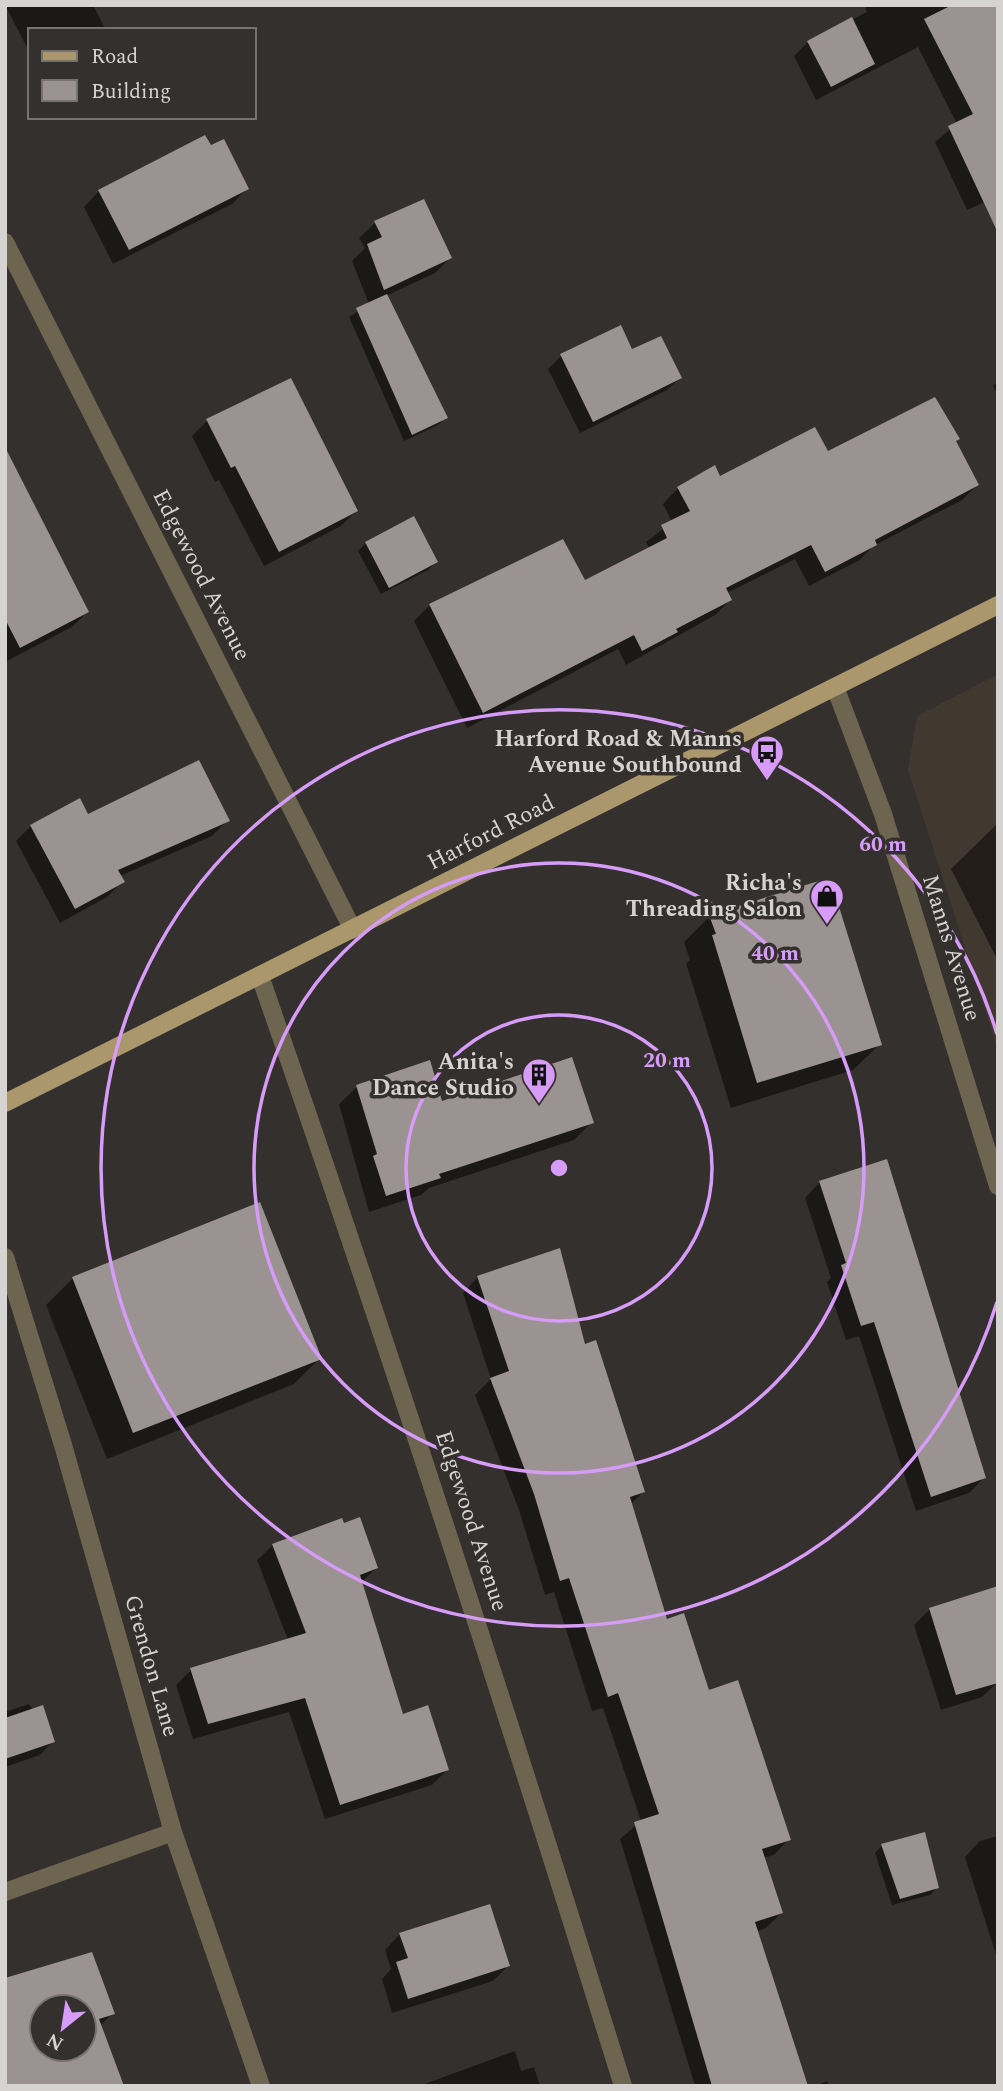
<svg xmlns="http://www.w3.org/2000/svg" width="1003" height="2091" font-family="Spectral,serif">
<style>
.built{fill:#413830}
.shadow{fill:#0007;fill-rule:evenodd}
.building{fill:#9a9391;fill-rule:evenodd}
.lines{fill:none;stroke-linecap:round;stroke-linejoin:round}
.minor{stroke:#6e6550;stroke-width:18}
.major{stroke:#aa976b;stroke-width:18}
.ring{fill:none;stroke:#d79bf9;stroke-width:3.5}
.labels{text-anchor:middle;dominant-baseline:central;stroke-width:7;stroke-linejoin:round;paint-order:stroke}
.street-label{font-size:23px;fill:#d6d4d2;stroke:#34302d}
.poi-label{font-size:23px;font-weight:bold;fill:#d6d4d2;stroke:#34302d;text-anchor:end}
.centre{fill:#d79bf9;stroke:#34302d;stroke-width:3.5}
.ring-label{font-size:21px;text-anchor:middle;font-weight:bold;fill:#d79bf9;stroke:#34302d;stroke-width:7;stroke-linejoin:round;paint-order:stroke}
</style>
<rect width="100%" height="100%" fill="#34302d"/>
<!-- built -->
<path class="built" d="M998,674V1051L908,770L917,716Z"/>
<!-- shadow -->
<path class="shadow" d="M5,5H93L106,30H30V53Z
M864,5H998V196L967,210L935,142L957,124L918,47L816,100L794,56L808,42L867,12Z
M247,189L232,204L113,264L84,207L99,191Z
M424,201L450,258L435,273L386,296L446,418L438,425L404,441L349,317L369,304L352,261L365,248L359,238L375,223Z
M620,327L631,351L680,378L667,390L580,433L548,369L561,356Z
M998,381V396L993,386Z
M208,420L356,511L341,526L264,566L219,480L215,482L192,436Z
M955,441L977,485L962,500L873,546L860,560L809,586L795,559L727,593L730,600L715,615L626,665L618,649L467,728L414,621L430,605L584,583L650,549L646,542L672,522L663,504L678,488L827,453Z
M5,452L87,612L72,627L5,662Z
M366,543L436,562L428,570L381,594L358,551Z
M88,816L228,820L212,836L120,876L123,881L107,897L60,923L16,841L31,826Z
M998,823V961L951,869Z
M710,916L880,1044L853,1070L731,1108L686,963L690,960L684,942Z
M357,1087L441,1103L592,1122L574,1140L429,1188L421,1195L369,1212L339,1104Z
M820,1182L984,1478L969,1493L916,1511L859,1336L846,1340L827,1282L831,1278L805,1198Z
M259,1204L320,1358L294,1384L107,1459L46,1305L72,1279Z
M478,1277L584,1346L643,1492L631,1504L666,1621L789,1839L774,1855L763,1858L781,1913L766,1928L756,1932L806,2086H695L620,1839L641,1821L603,1708L592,1711L554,1592L545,1595L519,1510L475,1395L491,1379L463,1293Z
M343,1525L376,1568L361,1583L402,1716L447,1770L432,1785L325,1819L289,1712L193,1739L176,1685L191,1670L288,1640L257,1560L273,1545Z
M998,1588V1682L982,1697L941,1710L914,1625L929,1610Z
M29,1704L53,1741L40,1755L5,1767V1712Z
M998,1836V1961L965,1857L980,1841Z
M882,1845L938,1887L930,1895L892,1905L875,1853Z
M400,1934L508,1966L493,1981L392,2013L382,1979L391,1969L385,1950Z
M5,1981L113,2013L100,2026L122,2086H5ZM42,2007H84V2049H42Z
M515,2051L521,2071L534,2067L540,2086H419Z
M827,2081L829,2086H815Z"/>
<!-- building -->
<path class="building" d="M952,5H998V233L948,126L973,114L924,19Z
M852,17L875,64L831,87L807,41Z
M205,135L211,145L224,139L249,189L129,250L98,190Z
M424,199L452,258L384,290L367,244L382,237L374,221Z
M387,294L448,418L412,435L356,308Z
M621,325L632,349L661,336L682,378L593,422L560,354Z
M291,378L358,511L279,552L235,466L231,468L206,419Z
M935,397L960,439L956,441L979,485L875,540L877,545L825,572L811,545L726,588L732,600L676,629L678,632L642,651L634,635L483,713L429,604L563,539L585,580L667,538L661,525L690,511L677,487L715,465L720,476L815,427L828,451Z
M5,447L89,612L20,648L5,619Z
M414,516L438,562L389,588L365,542Z
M199,760L230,821L118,870L125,882L75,909L30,825L80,798L88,814Z
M825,879L831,898L836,897L882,1045L757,1083L712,935L716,934L709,915Z
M572,1057L594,1123L439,1174L441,1178L386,1196L373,1156L377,1154L356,1085L430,1060L442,1101Z
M887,1159L986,1478L931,1497L874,1322L861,1326L841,1265L846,1263L819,1181Z
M260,1202L322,1359L133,1433L72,1277Z
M560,1248L585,1344L596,1340L645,1492L630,1497L667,1619L684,1613L709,1690L738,1680L791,1840L762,1849L783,1913L755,1922L808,2086H712L634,1822L659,1814L618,1693L608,1697L569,1578L560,1581L534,1494L490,1378L509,1371L477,1276Z
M360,1517L378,1568L360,1575L403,1714L428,1705L449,1770L340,1805L305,1698L208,1724L190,1668L306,1633L272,1544L342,1518L344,1523Z
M998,1586V1683L956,1695L929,1608Z
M43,1705L55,1742L5,1759V1718Z
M925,1832L939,1888L900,1899L881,1844Z
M490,1904L510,1966L408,1999L396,1962L408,1958L399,1933Z
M92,1952L115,2014L99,2019L124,2086H5V1978ZM42,2007H84V2049H42Z"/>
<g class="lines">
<!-- minor -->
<path class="minor" d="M5,242L353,930
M835,687L883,814L998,1186
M260,976C388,1344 508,1714 623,2086
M5,1257L63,1445L173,1832L261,2086
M5,1892L173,1832"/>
<!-- major -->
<path class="major" d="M5,1103L998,605"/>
</g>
<!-- distance rings -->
<g class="ring">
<circle cx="559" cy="1168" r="153"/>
<circle cx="559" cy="1168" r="305"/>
<path d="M997 1302A458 458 0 1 1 997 1034"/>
</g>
<!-- icons -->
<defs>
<g id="bus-pin" transform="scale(1.75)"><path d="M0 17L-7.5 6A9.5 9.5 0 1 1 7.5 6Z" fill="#d79bf9" stroke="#34302d"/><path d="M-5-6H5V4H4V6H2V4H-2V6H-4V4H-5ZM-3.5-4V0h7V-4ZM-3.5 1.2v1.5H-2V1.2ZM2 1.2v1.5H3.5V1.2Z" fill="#111"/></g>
<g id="shop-pin" transform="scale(1.75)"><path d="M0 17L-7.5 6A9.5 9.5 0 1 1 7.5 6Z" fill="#d79bf9" stroke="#34302d"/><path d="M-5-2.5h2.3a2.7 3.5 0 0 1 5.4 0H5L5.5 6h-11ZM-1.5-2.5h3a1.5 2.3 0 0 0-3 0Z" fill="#111"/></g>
<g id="building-pin" transform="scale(1.75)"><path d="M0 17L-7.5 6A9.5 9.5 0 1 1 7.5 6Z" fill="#d79bf9" stroke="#34302d"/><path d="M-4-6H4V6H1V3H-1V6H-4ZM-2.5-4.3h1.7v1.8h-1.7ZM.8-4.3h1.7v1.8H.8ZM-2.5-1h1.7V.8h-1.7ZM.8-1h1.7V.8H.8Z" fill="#111"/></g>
</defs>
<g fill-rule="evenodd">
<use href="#bus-pin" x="767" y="752"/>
<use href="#shop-pin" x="827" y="896"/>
<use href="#building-pin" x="539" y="1075"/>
</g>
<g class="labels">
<!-- street labels -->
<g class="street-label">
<text transform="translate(201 575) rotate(63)">Edgewood Avenue</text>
<text transform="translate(491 833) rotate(-27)">Harford Road</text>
<text transform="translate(951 948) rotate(73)">Manns Avenue</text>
<text transform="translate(471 1521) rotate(72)">Edgewood Avenue</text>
<text transform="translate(151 1666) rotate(74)">Grendon Lane</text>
</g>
<!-- poi labels -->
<g class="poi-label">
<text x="742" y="739">Harford Road &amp; Manns<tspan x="742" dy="26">Avenue Southbound</tspan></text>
<text x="802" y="883">Richa's<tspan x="802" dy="26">Threading Salon</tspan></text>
<text x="514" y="1062">Anita's<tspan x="514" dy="26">Dance Studio</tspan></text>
</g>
</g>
<circle cx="559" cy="1168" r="10" class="centre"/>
<g class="ring-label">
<text x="883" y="851">60 m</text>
<text x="775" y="960">40 m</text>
<text x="667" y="1067">20 m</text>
</g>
<!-- border -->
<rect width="1003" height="2091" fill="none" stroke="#d6d4d2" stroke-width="14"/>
<!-- legend -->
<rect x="28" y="28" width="228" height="91" fill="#34302d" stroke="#75726f" stroke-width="2"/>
<rect x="42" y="51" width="35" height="10" fill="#aa976b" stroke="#75726f" stroke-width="2"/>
<text x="91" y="63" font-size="21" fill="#d6d4d2">Road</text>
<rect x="42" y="80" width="35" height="21" fill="#9a9391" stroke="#75726f" stroke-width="2"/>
<text x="91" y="98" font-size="21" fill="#d6d4d2">Building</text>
<!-- north arrow -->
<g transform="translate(63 2028) rotate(210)"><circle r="33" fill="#34302d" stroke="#75726f" stroke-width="2"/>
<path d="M0-5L12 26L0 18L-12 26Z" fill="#d79bf9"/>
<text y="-10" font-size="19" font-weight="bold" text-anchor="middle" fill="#d6d4d2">N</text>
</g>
</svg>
